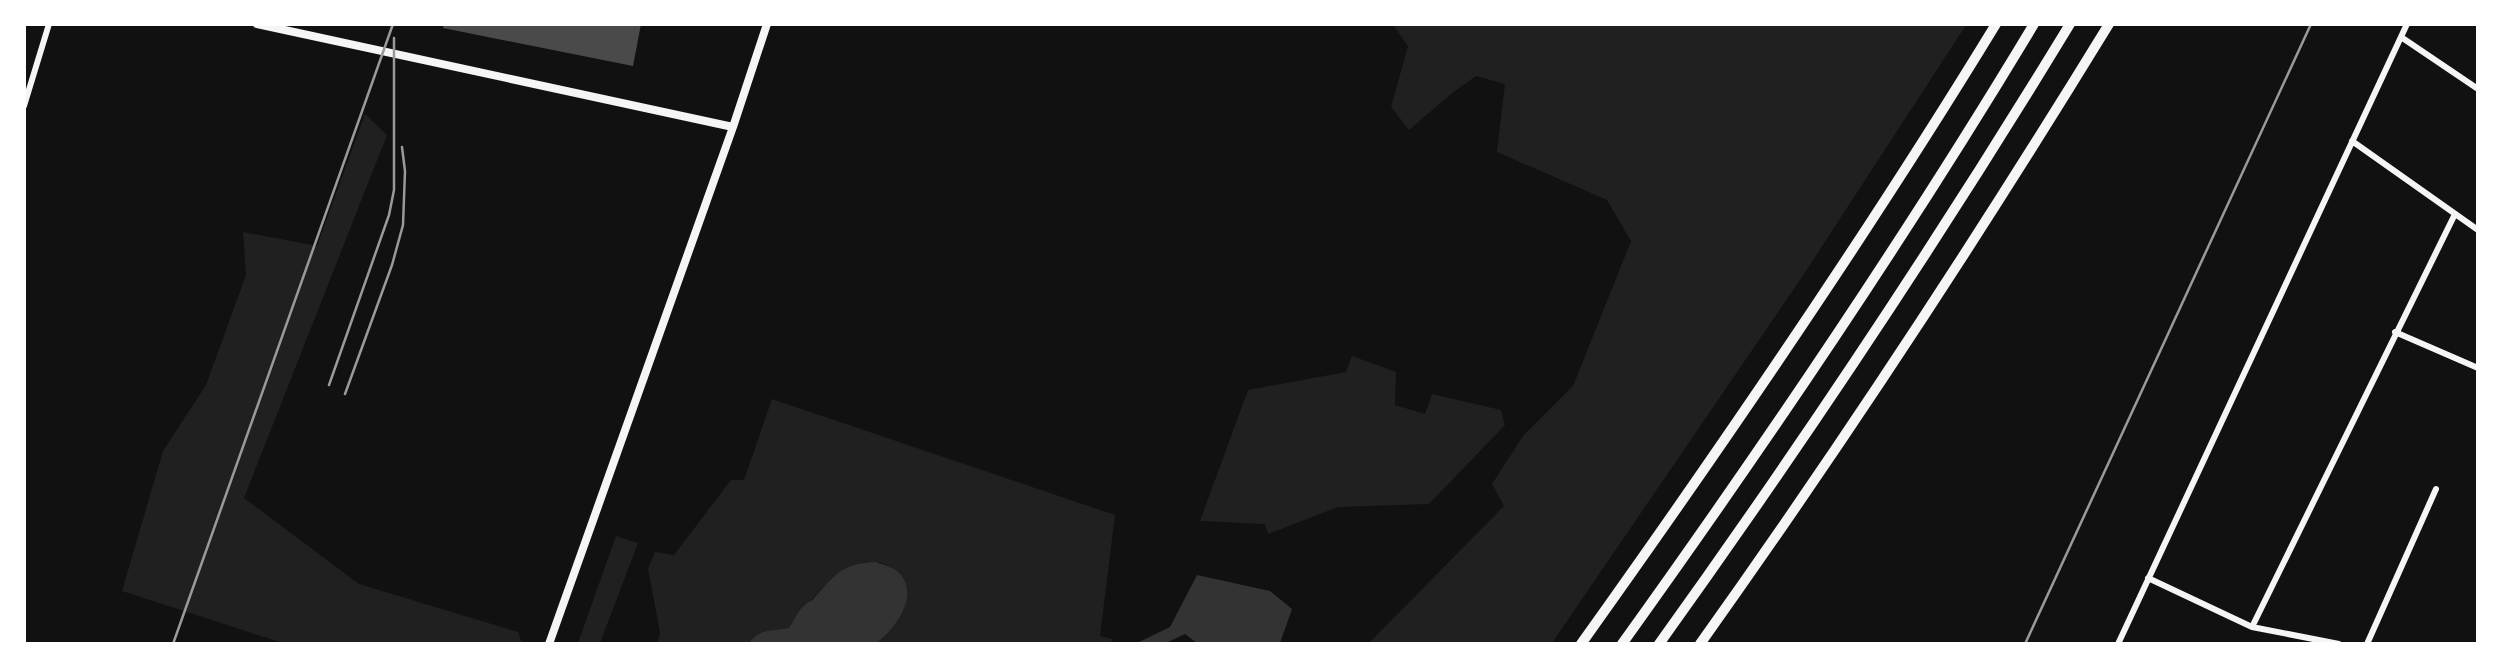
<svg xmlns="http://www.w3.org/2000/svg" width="2502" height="668" font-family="Cabin,sans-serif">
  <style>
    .green { fill: #202020 }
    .water { fill: #333 }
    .building { fill: #4a4a4a }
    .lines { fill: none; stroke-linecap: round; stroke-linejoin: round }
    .minor { stroke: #f5f5f5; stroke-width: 6 }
    .tertiary { stroke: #f5f5f5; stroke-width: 8 }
    .motorway { stroke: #f5f5f5; stroke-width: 10 }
    .rail { stroke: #9a9a9a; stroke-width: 2.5 }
  </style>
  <rect width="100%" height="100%" fill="#111"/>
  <!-- green -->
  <path class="green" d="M 1393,25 L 1966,25 L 1804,274 L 1552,643 L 1369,643 L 1504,506 L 1492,484 L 1523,436 L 1573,386 L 1631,241 L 1607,200 L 1497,152 L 1505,84 L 1476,76 L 1452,93 L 1409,130 L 1391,107 L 1408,46 Z
    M 365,114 L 387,135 L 244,498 L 359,584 L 518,632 L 522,643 L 283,643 L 122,591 L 163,451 L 206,385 L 246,275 L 243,232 L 317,246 Z
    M 1352,356 L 1396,372 L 1395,405 L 1425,414 L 1432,394 L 1501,410 L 1505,425 L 1429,504 L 1338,507 L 1268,534 L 1265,524 L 1200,521 L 1248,390 L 1346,372 Z
    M 772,399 L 1115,515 L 1100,636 L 1112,639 L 1111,643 L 877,643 C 895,630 904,612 907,590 C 902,583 897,572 891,568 C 858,543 804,604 789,628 C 773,631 760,628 749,643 L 657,643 L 660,633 L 648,568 L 655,552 L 674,555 L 731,480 L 744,480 Z
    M 616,536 L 638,543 L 600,643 L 578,643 Z"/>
  <!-- water -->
  <path class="water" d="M 876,562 C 884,565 896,568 901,575 C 919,597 894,630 877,643 L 749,643 C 760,628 773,631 789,628 C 794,620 798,611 805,605 C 811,599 809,604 814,598 C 835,575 842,563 876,562 Z
    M 1197,575 L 1270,591 L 1292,609 L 1280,643 L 1197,643 L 1185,634 L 1166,643 L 1137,643 L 1170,627 Z"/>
  <!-- building -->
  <path class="building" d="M 444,24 L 641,24 L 633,66 L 443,28 Z"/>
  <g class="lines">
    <!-- minor -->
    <path class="minor" d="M 2401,37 L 2478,89
      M 24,106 L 49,24
      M 2352,141 L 2478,230
      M 2395,332 L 2478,368
      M 2148,578 L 2252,627 L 2339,644
      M 2252,627 L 2455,214
      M 2118,644 L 2407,24
      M 2367,644 L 2436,489"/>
    <!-- tertiary -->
    <path class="tertiary" d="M 257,24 L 733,127
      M 549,644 L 733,127 L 767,24"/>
    <!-- motorway -->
    <path class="motorway" d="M 1581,644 C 1726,441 1866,237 1996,24
      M 1622,644 C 1767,442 1906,237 2034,24
      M 1659,644 C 1804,442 1941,236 2070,24
      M 1700,644 C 1844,442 1979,236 2109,24"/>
    <!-- rail -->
    <path class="rail" d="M 329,385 L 389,215 L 394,190 L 394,38
      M 345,394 L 392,265 L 403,225 L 405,171 L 402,147
      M 173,644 L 393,24
      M 2025,644 L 2311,24"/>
  </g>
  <!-- border -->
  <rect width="2502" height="668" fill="none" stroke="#ffffff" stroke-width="52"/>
</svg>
